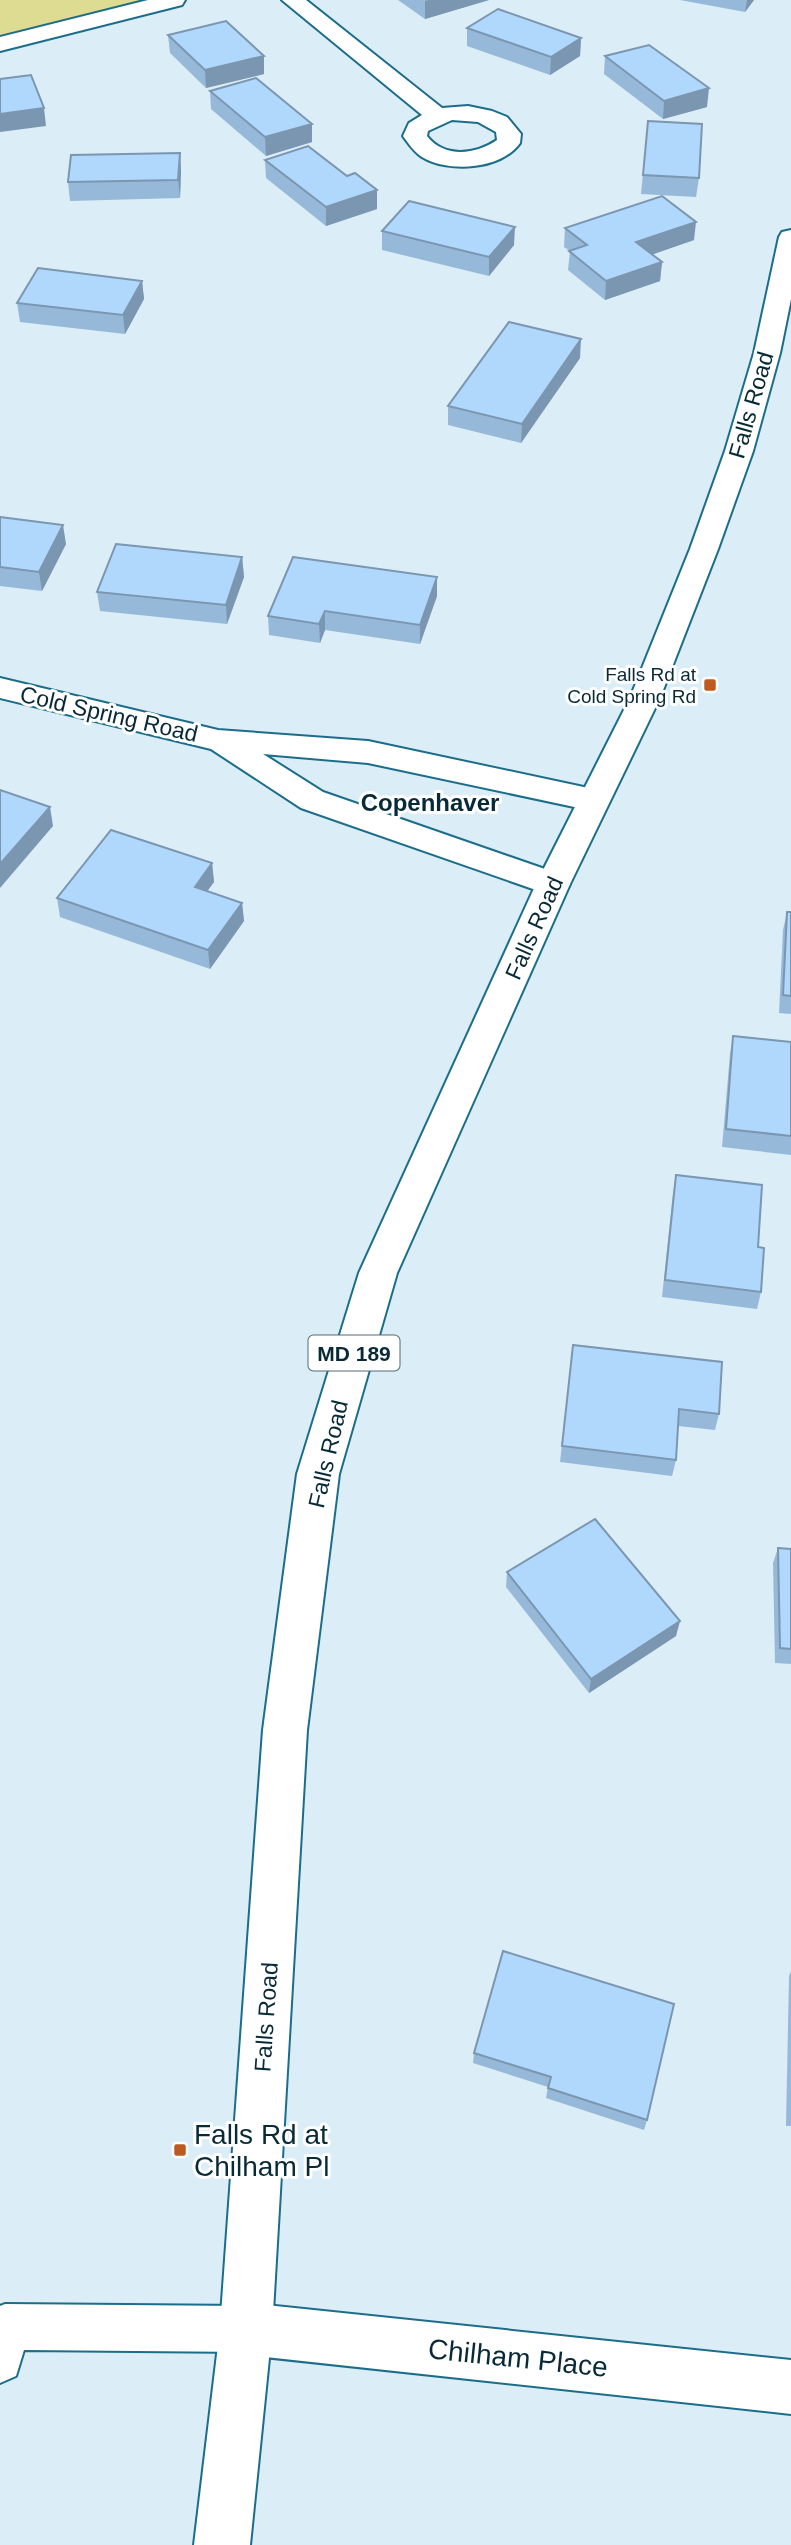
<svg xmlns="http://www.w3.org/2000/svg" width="791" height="2545" font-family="Helvetica,sans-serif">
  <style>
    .green { fill: #dedc92 }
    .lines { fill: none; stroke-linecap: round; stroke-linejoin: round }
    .lane-casing { stroke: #1b6d8a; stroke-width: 4 }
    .street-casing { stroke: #1b6d8a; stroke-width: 4 }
    .secondary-casing { stroke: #1b6d8a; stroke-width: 4 }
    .primary-casing { stroke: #1b6d8a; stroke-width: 4 }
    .lane { fill: #fff; fill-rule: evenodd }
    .street { fill: #fff; fill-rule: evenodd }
    .secondary { fill: #fff; fill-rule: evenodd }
    .primary { fill: #fff; fill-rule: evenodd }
    .wall { fill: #97b9d9 }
    .shaded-wall { fill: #7b96b0 }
    .building { fill: #b0d7fc; stroke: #7b96b0; stroke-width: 2 }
    .poi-dot { fill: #bd5a20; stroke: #fff; stroke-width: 2.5 }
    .labels { text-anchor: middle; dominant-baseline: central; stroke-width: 6; stroke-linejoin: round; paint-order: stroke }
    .far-poi-label { font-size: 19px; fill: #082a36; stroke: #fff; text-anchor: end }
    .shield { fill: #fff; stroke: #526a72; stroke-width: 2 }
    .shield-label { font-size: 21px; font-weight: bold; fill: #082a36 }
    .street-label { font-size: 23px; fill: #082a36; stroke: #fff }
    .neighbourhood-label { font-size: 24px; font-weight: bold; fill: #082a36; stroke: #fff }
    .near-poi-label { font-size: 28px; fill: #082a36; stroke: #fff; text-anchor: start }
    .near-street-label { font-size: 28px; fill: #082a36; stroke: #fff }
  </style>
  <rect width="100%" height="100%" fill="#dbedf6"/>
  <!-- green -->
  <path class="green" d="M 0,0 L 174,0 L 0,44 Z"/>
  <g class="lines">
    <!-- lane casing -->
    <g class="lane-casing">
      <path id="lane" d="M 5,2304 L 246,2306 L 262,2313 L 269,2329 L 262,2345 L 246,2352 L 24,2350 L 16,2376 L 0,2383 L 0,2306 Z"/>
    </g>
    <!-- street casing -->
    <g class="street-casing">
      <path id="street" d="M 282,0 L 306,0 L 442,108 L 468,106 L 492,111 L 507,117 L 521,134 L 520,143 C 501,170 448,173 422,157 C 413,151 409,144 403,136 L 409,123 L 422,115 ZM 452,120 L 478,122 L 496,132 L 497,140 C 475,155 444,158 427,136 L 428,131 Z
        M 0,678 L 218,730 L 368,741 L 593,789 L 604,792 L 609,800 L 604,808 L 593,811 L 368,763 L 263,754 L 323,792 L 565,876 L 570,884 L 565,892 L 553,896 L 301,808 L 211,749 L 0,698 Z
        M 246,2303 L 791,2360 L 791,2414 L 246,2355 L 227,2348 L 220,2329 L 227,2310 Z"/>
    </g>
    <!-- secondary casing -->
    <g class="secondary-casing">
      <path id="secondary" d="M 148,0 L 185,0 L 182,5 L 0,51 L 0,37 Z"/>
    </g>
    <!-- primary casing -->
    <g class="primary-casing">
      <path id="primary" d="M 791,230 L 791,299 L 780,353 L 753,451 L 718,549 L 660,698 L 570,884 L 397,1273 L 339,1474 L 307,1730 L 272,2329 L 250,2545 L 194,2545 L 220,2329 L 263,1730 L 297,1474 L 359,1273 L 536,884 L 630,698 L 690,549 L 725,451 L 754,353 L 779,237 L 782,232 Z"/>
    </g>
    <!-- lane -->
    <use href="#lane" class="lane"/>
    <!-- street -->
    <use href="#street" class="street"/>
    <!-- secondary -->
    <use href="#secondary" class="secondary"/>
    <!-- primary -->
    <use href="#primary" class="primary"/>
  </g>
  <!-- wall -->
  <path class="wall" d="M 398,0 L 489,0 L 425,19 Z
    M 680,0 L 754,0 L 745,12 Z
    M 467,28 L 581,38 L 580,56 L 550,75 L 467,46 Z
    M 168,35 L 264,56 L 264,74 L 206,88 L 170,53 Z
    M 605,56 L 707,107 L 663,119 L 604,74 Z
    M 210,91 L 312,142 L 266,156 L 211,109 Z
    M 648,121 L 699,178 L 696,197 L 641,194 Z
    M 180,153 L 181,171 L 180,198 L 70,201 L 68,182 Z
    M 265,160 L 347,176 L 377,190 L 377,209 L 326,226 L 266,178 Z
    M 565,228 L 694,240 L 652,254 L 662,262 L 660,281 L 605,300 L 568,270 L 570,251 L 564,247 Z
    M 382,231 L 514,245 L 489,276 L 382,250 Z
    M 142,281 L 144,299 L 125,334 L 20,322 L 17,303 Z
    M 580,358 L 521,443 L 448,425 L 448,406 Z
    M 0,517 L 66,544 L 42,591 L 0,586 Z
    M 242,557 L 244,577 L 227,624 L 100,611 L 97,592 Z
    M 437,596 L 420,644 L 325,630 L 320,643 L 269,635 L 268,616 Z
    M 212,863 L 214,882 L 207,891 L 242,903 L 244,921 L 210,969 L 60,917 L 57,898 Z
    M 787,912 L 791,912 L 791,1014 L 779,1013 L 783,930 Z
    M 733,1036 L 791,1042 L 791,1155 L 722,1147 L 730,1054 Z
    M 676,1175 L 758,1247 L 761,1292 L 757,1309 L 662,1297 L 673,1193 Z
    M 573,1345 L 719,1414 L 715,1430 L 678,1426 L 676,1460 L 672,1476 L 560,1462 Z
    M 778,1548 L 791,1549 L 791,1664 L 775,1663 L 773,1563 Z
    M 507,1572 L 676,1636 L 589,1693 L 506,1587 Z
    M 503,1951 L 647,2120 L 644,2130 L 546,2098 L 548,2087 L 473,2063 L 474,2053 Z
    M 791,1971 L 791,2126 L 786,2126 L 789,1976 Z"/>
  <!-- shaded-wall -->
  <path class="shaded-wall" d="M 429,0 L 489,0 L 425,19 L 425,1 Z
    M 747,0 L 754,0 L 745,12 Z
    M 581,38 L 580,56 L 550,75 L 551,57 Z
    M 264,56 L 264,74 L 206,88 L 205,70 Z
    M 709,88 L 707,107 L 663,119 L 664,101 Z
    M 44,108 L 46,126 L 0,132 L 0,114 Z
    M 312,124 L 312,142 L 266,156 L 265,137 Z
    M 180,153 L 181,171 L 180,198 L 178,180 Z
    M 377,190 L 377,209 L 326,226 L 326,207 Z
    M 696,222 L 694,240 L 634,261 L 636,242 Z
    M 515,227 L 514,245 L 489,276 L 489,257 Z
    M 662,262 L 660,281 L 605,300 L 606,281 Z
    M 142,281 L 144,299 L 125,334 L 123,315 Z
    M 581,339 L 580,358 L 521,443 L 522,424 Z
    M 63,525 L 66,544 L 42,591 L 39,572 Z
    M 242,557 L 244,577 L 227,624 L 226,605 Z
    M 437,577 L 437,596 L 420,644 L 420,625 Z
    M 325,611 L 325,630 L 320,643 L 319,624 Z
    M 50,807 L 53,826 L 0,888 L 0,864 Z
    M 212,863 L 214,882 L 197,905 L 195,887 Z
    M 242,903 L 244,921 L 210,969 L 208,950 Z
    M 680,1621 L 676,1636 L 589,1693 L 591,1679 Z"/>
  <!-- building -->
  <path class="building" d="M 498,9 L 581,38 L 551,57 L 467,28 Z
    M 226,21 L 264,56 L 205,70 L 168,35 Z
    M 649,45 L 709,88 L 664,101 L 605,56 Z
    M 31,75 L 44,108 L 0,114 L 0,79 Z
    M 256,78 L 312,124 L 265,137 L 210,91 Z
    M 648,121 L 702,124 L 699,178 L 643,175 Z
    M 308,146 L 347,176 L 355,173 L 377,190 L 326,207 L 265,160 Z
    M 180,153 L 178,180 L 68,182 L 71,155 Z
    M 662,196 L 696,222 L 636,242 L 662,262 L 606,281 L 569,251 L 587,245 L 565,228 Z
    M 409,201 L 515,227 L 489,257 L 382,231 Z
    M 38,268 L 142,281 L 123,315 L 17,303 Z
    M 509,322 L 581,339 L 522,424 L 448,406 Z
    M 0,517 L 63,525 L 39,572 L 0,567 Z
    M 116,544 L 242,557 L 226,605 L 97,592 Z
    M 293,557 L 437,577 L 420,625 L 325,611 L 319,624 L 268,616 Z
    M 0,790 L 50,807 L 0,864 Z
    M 111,830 L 212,863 L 195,887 L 242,903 L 208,950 L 57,898 Z
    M 787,912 L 791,912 L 791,996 L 783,995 Z
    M 733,1036 L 791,1042 L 791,1136 L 726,1129 Z
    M 676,1175 L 762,1185 L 758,1247 L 764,1248 L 761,1292 L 665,1280 Z
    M 573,1345 L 722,1362 L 719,1414 L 679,1409 L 676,1460 L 562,1446 Z
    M 595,1519 L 680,1621 L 591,1679 L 507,1572 Z
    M 778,1548 L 791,1549 L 791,1649 L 780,1648 Z
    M 503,1951 L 674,2004 L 647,2120 L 548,2088 L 551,2077 L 474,2053 Z"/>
  <!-- markers -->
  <g class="poi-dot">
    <rect x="703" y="678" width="14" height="14" rx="3.5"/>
    <rect x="173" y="2143" width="14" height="14" rx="3.5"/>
  </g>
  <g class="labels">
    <!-- far-poi labels -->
    <g class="far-poi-label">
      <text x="696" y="674">Falls Rd at<tspan x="696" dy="22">Cold Spring Rd</tspan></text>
    </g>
    <!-- shield labels -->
    <rect class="shield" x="308.5" y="1335.5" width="91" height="35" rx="5"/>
    <g class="shield-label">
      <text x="354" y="1353">MD 189</text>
    </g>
    <!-- street labels -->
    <g class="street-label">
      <text transform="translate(751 405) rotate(-74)">Falls Road</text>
      <text transform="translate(109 714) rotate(13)">Cold Spring Road</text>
      <text transform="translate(534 928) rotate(-66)">Falls Road</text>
      <text transform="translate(328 1454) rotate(-77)">Falls Road</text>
      <text transform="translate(266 2017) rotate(-86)">Falls Road</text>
    </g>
    <!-- neighbourhood labels -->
    <g class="neighbourhood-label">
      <text x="430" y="802">Copenhaver</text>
    </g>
    <!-- near-poi labels -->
    <g class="near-poi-label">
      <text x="194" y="2134">Falls Rd at<tspan x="194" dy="32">Chilham Pl</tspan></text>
    </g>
    <!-- near-street labels -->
    <g class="near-street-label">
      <text transform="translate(518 2358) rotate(6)">Chilham Place</text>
    </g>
  </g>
</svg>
